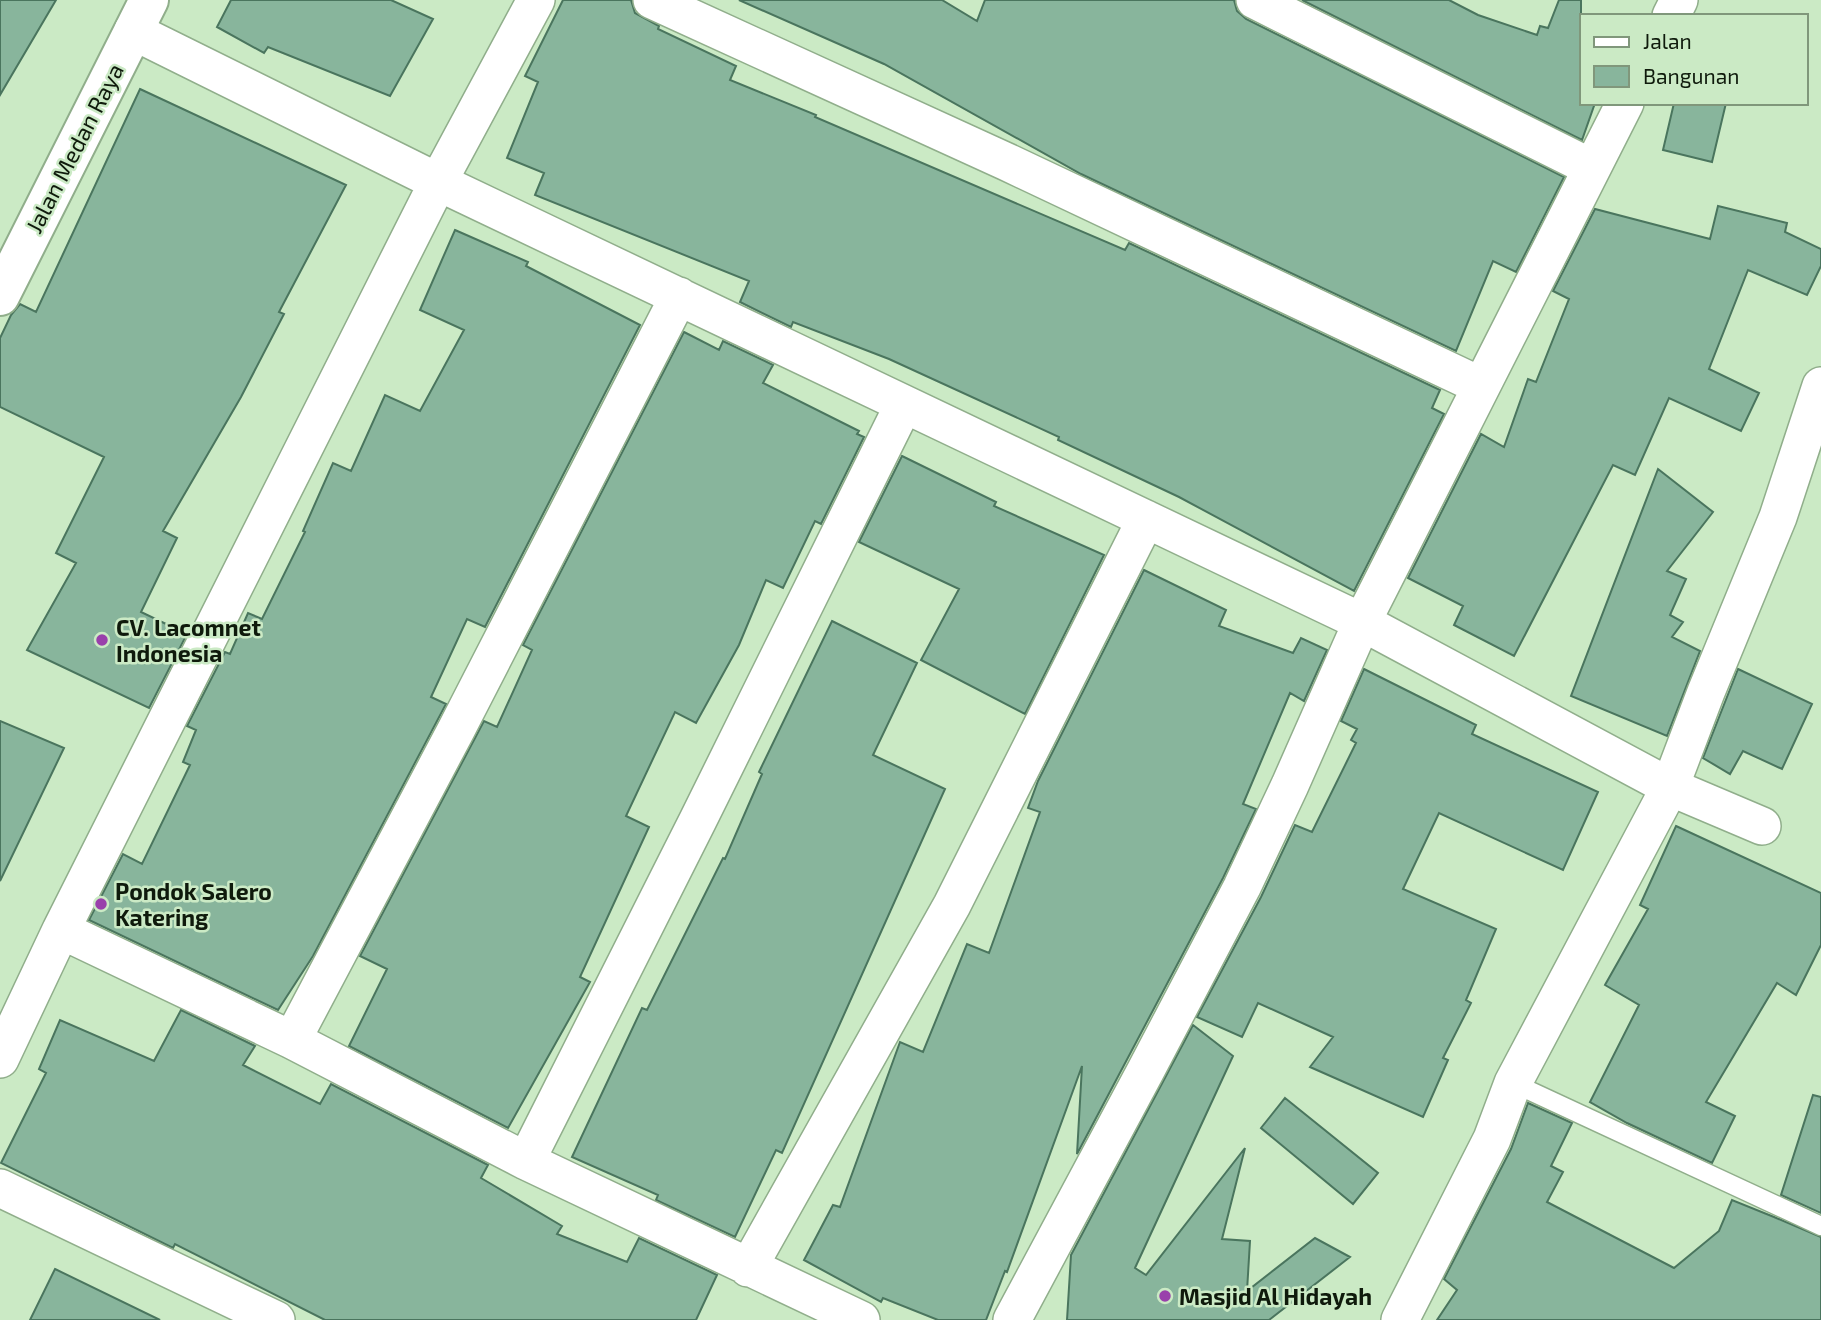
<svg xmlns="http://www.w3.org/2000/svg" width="1821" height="1320" font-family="'Exo 2',sans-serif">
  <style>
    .building { fill: #88b59c; stroke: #4a755e; stroke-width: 2 }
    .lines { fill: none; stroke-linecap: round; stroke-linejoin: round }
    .service-casing { stroke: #90ae8b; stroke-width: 21 }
    .minor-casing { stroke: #90ae8b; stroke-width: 40 }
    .tertiary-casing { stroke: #90ae8b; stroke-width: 42 }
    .service { stroke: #fff; stroke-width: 18 }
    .minor { stroke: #fff; stroke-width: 37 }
    .tertiary { stroke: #fff; stroke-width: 38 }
    .poi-dot { fill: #9940ab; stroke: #cbeac5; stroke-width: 2.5 }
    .labels { text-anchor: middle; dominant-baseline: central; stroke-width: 5; stroke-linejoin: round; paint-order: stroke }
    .street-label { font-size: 23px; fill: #0f1a0c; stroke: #cbeac5 }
    .poi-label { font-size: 23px; font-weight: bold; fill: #0f1a0c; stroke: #cbeac5; text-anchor: start }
  </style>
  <rect width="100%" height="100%" fill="#cbeac5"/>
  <!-- building -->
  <path class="building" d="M 0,0 L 56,0 L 0,95 Z
    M 231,0 L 391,0 L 433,19 L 390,96 L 268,47 L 264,53 L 217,27 Z
    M 563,0 L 631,0 L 635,13 L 659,26 L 658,29 L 736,66 L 730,80 L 816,115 L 815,117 L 1125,250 L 1129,243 L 1440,390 L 1432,408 L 1444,414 L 1354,591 L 1179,497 L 1058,440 L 1059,437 L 889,359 L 793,322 L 791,327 L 740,302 L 749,281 L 535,195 L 544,173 L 507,158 L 538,82 L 525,76 Z
    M 739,0 L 942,0 L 977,21 L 985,0 L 1234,0 L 1237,11 L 1246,19 L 1564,177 L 1516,272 L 1493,261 L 1456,351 L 1081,174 L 884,64 Z
    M 1302,0 L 1449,0 L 1478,15 L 1537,35 L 1540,26 L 1548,28 L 1559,0 L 1581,0 L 1581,103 L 1595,103 L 1582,140 Z
    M 140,89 L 346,185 L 279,312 L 284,314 L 241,397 L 163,531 L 177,538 L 141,612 L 187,634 L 149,708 L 27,650 L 76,563 L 56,553 L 104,457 L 0,407 L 0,338 L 11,315 L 20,304 L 36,312 Z
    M 1674,103 L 1726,103 L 1712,162 L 1663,150 Z
    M 1718,206 L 1787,223 L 1785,232 L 1821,249 L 1821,266 L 1807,295 L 1748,270 L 1709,369 L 1759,393 L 1741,431 L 1669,398 L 1635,475 L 1613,465 L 1514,656 L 1454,625 L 1463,606 L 1408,578 L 1481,434 L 1504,447 L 1528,379 L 1536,382 L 1569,299 L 1553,291 L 1595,209 L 1710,239 Z
    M 455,230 L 528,262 L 526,266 L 640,325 L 485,627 L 467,619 L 431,697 L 446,704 L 313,956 L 278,1010 L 89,920 L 123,854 L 142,864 L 190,765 L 183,762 L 196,730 L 187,726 L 225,652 L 230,654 L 248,613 L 262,619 L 305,532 L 303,531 L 333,463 L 351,471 L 385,395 L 420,411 L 464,330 L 420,310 Z
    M 684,332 L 719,350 L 723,341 L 773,365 L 763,383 L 859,431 L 857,434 L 864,437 L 821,524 L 815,521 L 783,588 L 766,580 L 739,645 L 696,723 L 675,712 L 626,816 L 649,827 L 580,977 L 590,982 L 508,1128 L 349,1046 L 387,969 L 360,956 L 484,721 L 497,727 L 532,650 L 523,645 Z
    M 902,456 L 996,502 L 994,506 L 1104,555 L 1025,714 L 921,660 L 959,589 L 859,542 Z
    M 1658,469 L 1713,512 L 1667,571 L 1686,579 L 1670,615 L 1683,622 L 1672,637 L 1700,651 L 1667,736 L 1571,696 Z
    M 1144,570 L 1226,610 L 1219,626 L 1293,653 L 1301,638 L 1327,650 L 1304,701 L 1290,693 L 1243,804 L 1256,809 L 1223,878 L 1077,1154 L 1082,1066 L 1007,1272 L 1005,1271 L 986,1320 L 938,1320 L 883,1298 L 881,1302 L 804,1260 L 833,1205 L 840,1207 L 900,1042 L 923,1052 L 967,944 L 989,953 L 1040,812 L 1028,808 L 1038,781 Z
    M 832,621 L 917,663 L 873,755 L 945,789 L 782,1153 L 776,1150 L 735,1237 L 656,1200 L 658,1195 L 572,1157 L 642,1008 L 647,1010 L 723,858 L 725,859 L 762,774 L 759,772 Z
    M 1364,669 L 1476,725 L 1472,734 L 1598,792 L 1563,870 L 1439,813 L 1403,889 L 1496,929 L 1466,1000 L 1471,1003 L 1443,1058 L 1448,1060 L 1423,1117 L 1310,1067 L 1333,1037 L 1258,1003 L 1242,1037 L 1197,1017 L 1261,897 L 1295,825 L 1312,832 L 1356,743 L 1351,740 L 1357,729 L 1341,721 Z
    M 1738,669 L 1812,704 L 1782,769 L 1743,751 L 1730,774 L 1703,758 Z
    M 0,721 L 64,748 L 0,881 Z
    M 1676,826 L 1821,893 L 1821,945 L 1796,995 L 1777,983 L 1706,1102 L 1735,1116 L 1712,1163 L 1627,1123 L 1590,1102 L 1639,1005 L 1605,985 L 1648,909 L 1640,905 Z
    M 181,1010 L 255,1046 L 243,1065 L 320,1104 L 331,1084 L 488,1165 L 481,1178 L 562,1226 L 557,1234 L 627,1262 L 639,1238 L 717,1275 L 696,1320 L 325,1320 L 175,1244 L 173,1248 L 1,1163 L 46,1073 L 39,1069 L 60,1020 L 154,1061 Z
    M 1193,1025 L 1233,1056 L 1135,1268 L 1146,1275 L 1245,1148 L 1222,1239 L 1250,1241 L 1247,1291 L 1315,1238 L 1350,1257 L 1269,1320 L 1067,1320 L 1071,1255 Z
    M 1813,1095 L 1821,1097 L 1821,1213 L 1781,1195 Z
    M 1285,1098 L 1378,1173 L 1353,1204 L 1261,1128 Z
    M 1528,1103 L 1572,1123 L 1551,1166 L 1563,1172 L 1547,1202 L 1674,1268 L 1719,1231 L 1732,1200 L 1774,1217 L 1821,1237 L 1821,1320 L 1437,1320 L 1457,1290 L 1444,1279 L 1511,1149 Z
    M 55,1269 L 160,1320 L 30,1320 Z"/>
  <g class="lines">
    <!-- service casing -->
    <g class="service-casing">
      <path id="service" d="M 1513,1083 L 1821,1226"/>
    </g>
    <!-- minor casing -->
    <g class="minor-casing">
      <path id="minor" d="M 652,0 L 1007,162 L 1481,386
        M 1255,0 L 1592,168
        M 1671,16 L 1679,0
        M 133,31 L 438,182 L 1362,622 L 1670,787 L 1762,826
        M 61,930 L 292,1040 L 526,1161 L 861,1320
        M 292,1040 L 456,730 L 679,296
        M 0,1059 L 61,930 L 438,182 L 536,0
        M 526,1161 L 698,820 L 904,404
        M 0,1188 L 276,1320
        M 748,1268 L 952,905 L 1146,519
        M 1012,1320 L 1146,1070 L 1242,887 L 1290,785 L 1362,622 L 1625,103
        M 1400,1320 L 1492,1139 L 1513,1083 L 1670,787 L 1706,692 L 1778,517 L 1821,386"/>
    </g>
    <!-- tertiary casing -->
    <g class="tertiary-casing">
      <path id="tertiary" d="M 0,296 L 149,0"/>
    </g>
    <!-- service -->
    <use href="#service" class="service"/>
    <!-- minor -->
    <use href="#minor" class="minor"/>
    <!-- tertiary -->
    <use href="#tertiary" class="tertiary"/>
  </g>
  <!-- markers -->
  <g class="poi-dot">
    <circle cx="102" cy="640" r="7"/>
    <circle cx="101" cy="904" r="7"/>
    <circle cx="1165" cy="1296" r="7"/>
  </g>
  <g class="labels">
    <!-- street labels -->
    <g class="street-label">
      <text transform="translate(74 148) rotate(-63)">Jalan Medan Raya</text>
    </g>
    <!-- poi labels -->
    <g class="poi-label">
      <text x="116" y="627">CV. Lacomnet<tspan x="116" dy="26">Indonesia</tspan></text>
      <text x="115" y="891">Pondok Salero<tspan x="115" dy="26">Katering</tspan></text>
      <text x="1179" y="1296">Masjid Al Hidayah</text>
    </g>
  </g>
  <!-- legend -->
  <rect x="1580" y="14" width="228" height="91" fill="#cbeac5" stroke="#80977b" stroke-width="2"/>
  <rect x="1594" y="37" width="35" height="10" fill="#ffffff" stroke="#80977b" stroke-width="2"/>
  <text x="1643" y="49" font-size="21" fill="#0f1a0c">Jalan</text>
  <rect x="1594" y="66" width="35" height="21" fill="#88b59c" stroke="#80977b" stroke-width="2"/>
  <text x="1643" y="84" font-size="21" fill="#0f1a0c">Bangunan</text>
</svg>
